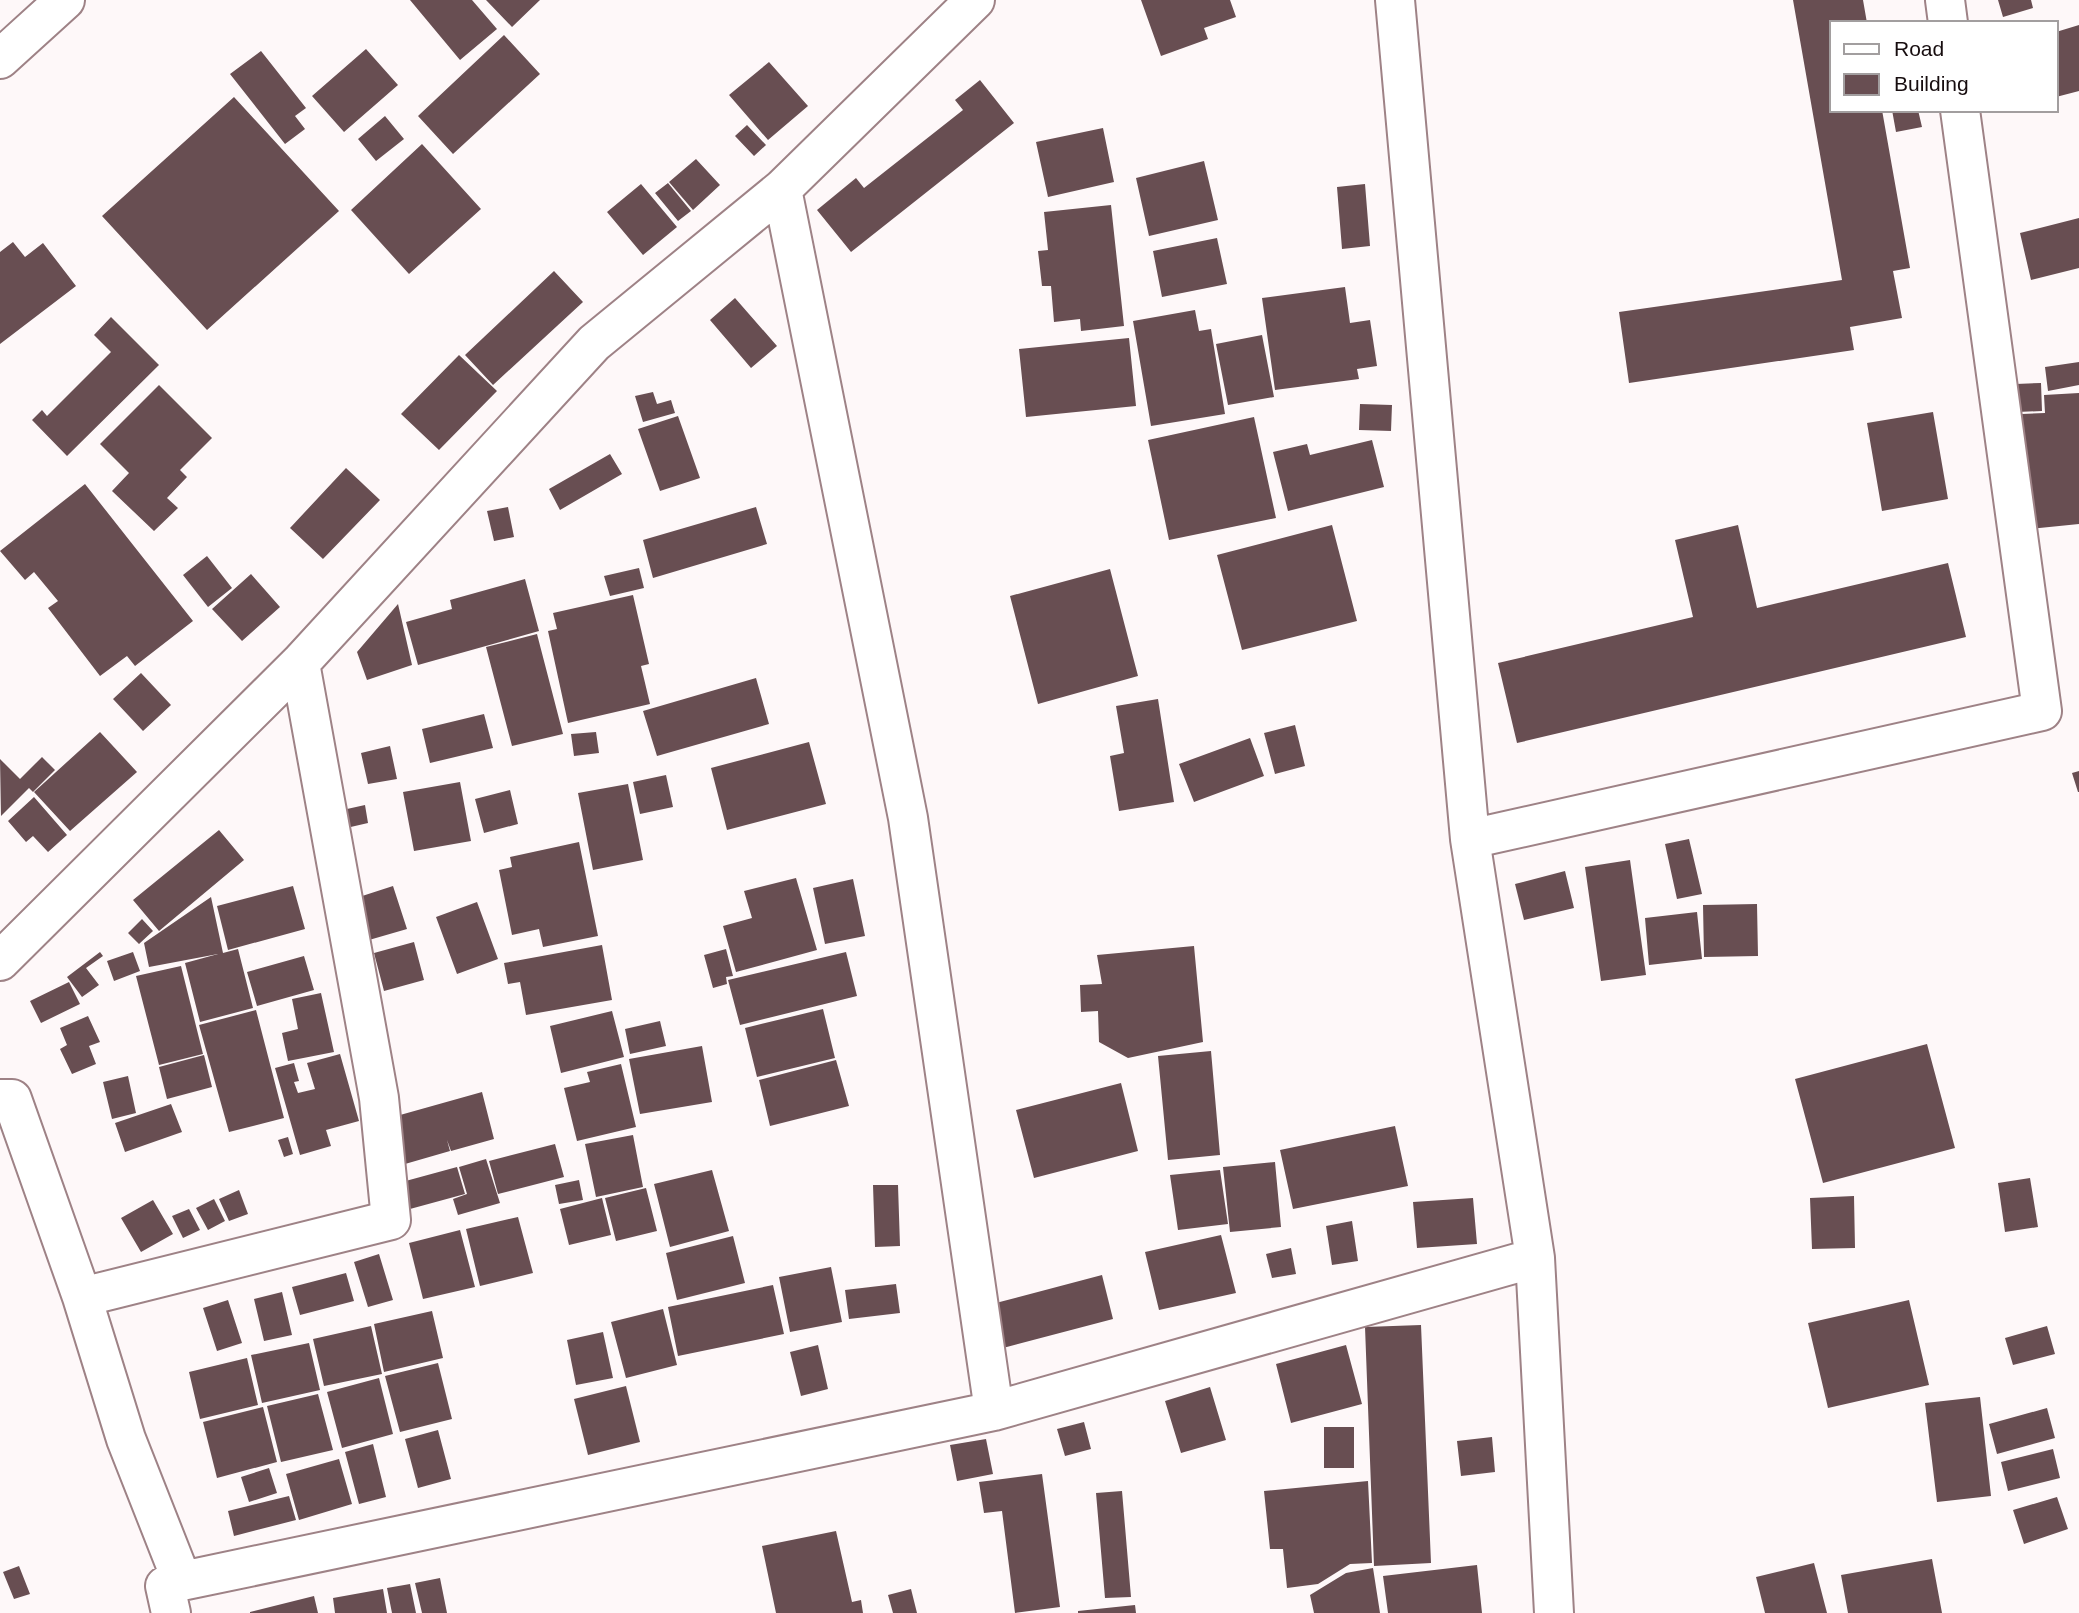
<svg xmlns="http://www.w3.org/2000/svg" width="2079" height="1613" font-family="Helvetica,sans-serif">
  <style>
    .building { fill: #684e52 }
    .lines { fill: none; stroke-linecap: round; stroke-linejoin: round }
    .street-casing { stroke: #9e8286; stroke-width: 42 }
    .street { stroke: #fff; stroke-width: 38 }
  </style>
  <rect width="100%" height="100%" fill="#fef8f9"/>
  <!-- building -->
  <path class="building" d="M 410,0 L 472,0 L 497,29 L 460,60 Z
    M 486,0 L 540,0 L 512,27 Z
    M 1141,0 L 1230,0 L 1236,17 L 1204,28 L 1208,39 L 1161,56 Z
    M 1793,0 L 1863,0 L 1867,23 L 1832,23 L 1832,110 L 1882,110 L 1910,268 L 1893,271 L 1902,318 L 1850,327 L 1854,350 L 1629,383 L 1619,312 L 1842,280 Z
    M 1998,0 L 2031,0 L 2033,8 L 2003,17 Z
    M 2079,25 L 2079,91 L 2056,97 L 2056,32 Z
    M 504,35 L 540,74 L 453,154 L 418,116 Z
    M 366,49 L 398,85 L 344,132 L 312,96 Z
    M 261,51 L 306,108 L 295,116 L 305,129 L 285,144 L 230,74 Z
    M 769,62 L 808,106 L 768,140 L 729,95 Z
    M 980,80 L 1014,123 L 851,252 L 817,210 L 856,178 L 864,188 L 963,110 L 955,100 Z
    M 234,97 L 339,211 L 207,330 L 102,216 Z
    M 1892,110 L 1918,110 L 1922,127 L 1896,132 Z
    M 385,116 L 404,139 L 376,161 L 358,139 Z
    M 747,125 L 766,145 L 754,156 L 735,136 Z
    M 1103,128 L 1114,182 L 1048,197 L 1036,142 Z
    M 422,144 L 481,209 L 409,274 L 351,210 Z
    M 696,159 L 720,185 L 693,210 L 669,182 Z
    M 1204,161 L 1218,220 L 1149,236 L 1136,178 Z
    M 668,183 L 691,211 L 678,221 L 655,193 Z
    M 641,184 L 677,227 L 643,255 L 607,212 Z
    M 1365,184 L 1370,246 L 1342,249 L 1337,187 Z
    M 1111,205 L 1124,326 L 1081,331 L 1080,319 L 1054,322 L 1051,286 L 1042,286 L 1038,251 L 1048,250 L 1044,212 Z
    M 2079,218 L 2079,268 L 2031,280 L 2020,233 Z
    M 1217,238 L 1227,284 L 1162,297 L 1153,251 Z
    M 13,242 L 25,257 L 43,243 L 76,286 L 0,344 L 0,252 Z
    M 554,271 L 583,302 L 493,385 L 465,355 Z
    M 1345,287 L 1350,323 L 1370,320 L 1377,366 L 1357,369 L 1359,379 L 1275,390 L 1262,298 Z
    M 735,298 L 777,346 L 751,368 L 710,320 Z
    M 1195,310 L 1199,331 L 1211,329 L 1225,414 L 1151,426 L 1133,321 Z
    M 111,317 L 159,365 L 67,456 L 32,420 L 42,410 L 47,416 L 111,352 L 94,335 Z
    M 1262,335 L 1274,397 L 1228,405 L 1216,344 Z
    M 1129,338 L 1136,406 L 1026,417 L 1019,349 Z
    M 459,355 L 497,391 L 439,450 L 401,414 Z
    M 2079,362 L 2079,385 L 2048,391 L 2045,367 Z
    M 2041,383 L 2042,411 L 2017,412 L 2016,384 Z
    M 159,385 L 212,438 L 180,470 L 187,477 L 167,498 L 178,508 L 154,531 L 112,491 L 129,473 L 100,444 Z
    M 653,392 L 657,404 L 671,400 L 675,413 L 643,422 L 635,396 Z
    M 2079,393 L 2079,524 L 2030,529 L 2022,414 L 2045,413 L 2044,395 Z
    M 1360,404 L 1392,405 L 1391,431 L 1359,430 Z
    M 1933,412 L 1948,499 L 1882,511 L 1867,423 Z
    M 678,416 L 700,478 L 660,491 L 638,429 Z
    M 1254,417 L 1276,518 L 1169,540 L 1148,440 Z
    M 1372,440 L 1384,487 L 1288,511 L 1273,452 L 1307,444 L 1310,455 Z
    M 610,454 L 622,474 L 560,510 L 549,489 Z
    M 346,468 L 380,500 L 323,559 L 290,528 Z
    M 85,484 L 193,621 L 135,666 L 127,656 L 100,676 L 48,608 L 58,601 L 34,572 L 25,580 L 0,551 Z
    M 508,507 L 514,537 L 494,541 L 487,511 Z
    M 756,507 L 767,544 L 653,578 L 643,540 Z
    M 1332,525 L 1357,621 L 1242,650 L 1217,555 Z
    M 1738,525 L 1757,608 L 1948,563 L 1966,637 L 1517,743 L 1498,663 L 1693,617 L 1675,540 Z
    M 207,556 L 232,588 L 208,607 L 183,575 Z
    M 639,568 L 644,588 L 610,596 L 604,576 Z
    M 1110,569 L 1138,676 L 1038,704 L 1010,596 Z
    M 251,574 L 280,607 L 242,641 L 212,609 Z
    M 525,579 L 539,631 L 418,665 L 406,622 L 452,609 L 450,600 Z
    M 633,595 L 649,664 L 641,666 L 650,704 L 568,723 L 548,631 L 557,629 L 553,613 Z
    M 398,604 L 412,665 L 367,680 L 357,652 Z
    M 537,634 L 563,734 L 512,746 L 486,647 Z
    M 141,673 L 171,705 L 143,731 L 113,699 Z
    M 756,678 L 769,724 L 657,756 L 643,711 Z
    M 1158,699 L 1174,802 L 1119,811 L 1110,756 L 1124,753 L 1116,706 Z
    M 484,714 L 493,748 L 430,763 L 422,729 Z
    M 1295,725 L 1305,766 L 1275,774 L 1264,733 Z
    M 100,732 L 137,772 L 70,831 L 34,792 Z
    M 596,732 L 599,753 L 574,756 L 571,734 Z
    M 1250,738 L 1264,776 L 1194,802 L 1179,764 Z
    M 809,742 L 826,804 L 727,830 L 711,768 Z
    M 390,746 L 397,779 L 368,784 L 361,753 Z
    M 42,757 L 55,770 L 33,792 L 29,788 L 1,816 L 0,759 L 20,779 Z
    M 2079,771 L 2079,792 L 2078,792 L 2072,773 Z
    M 666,775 L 673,807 L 640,814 L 633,782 Z
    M 460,782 L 471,841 L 414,851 L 403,792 Z
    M 628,784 L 643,860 L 593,870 L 578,793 Z
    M 510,790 L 518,824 L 484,833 L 475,799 Z
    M 34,797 L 67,835 L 48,852 L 33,836 L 26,842 L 8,821 Z
    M 365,805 L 368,823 L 342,829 L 338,811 Z
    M 219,830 L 244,860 L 159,931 L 133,900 Z
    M 1689,839 L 1702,894 L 1677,899 L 1665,844 Z
    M 579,842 L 598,936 L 543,947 L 539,929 L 512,935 L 499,870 L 512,867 L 510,857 Z
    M 1630,860 L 1646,975 L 1601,981 L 1585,867 Z
    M 1565,871 L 1574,908 L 1524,920 L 1515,884 Z
    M 796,878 L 817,950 L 736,972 L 723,926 L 752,918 L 744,891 Z
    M 853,879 L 865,936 L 825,944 L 813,888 Z
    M 293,886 L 305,929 L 228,950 L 217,906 Z
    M 393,886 L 407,929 L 369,940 L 356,898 Z
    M 211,897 L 223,953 L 238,949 L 253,1008 L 200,1022 L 185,963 L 218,954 L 149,967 L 144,943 Z
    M 477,902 L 498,959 L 457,974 L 436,917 Z
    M 1757,904 L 1758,956 L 1704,957 L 1703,905 Z
    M 1697,912 L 1702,959 L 1649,965 L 1645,918 Z
    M 142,919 L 153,931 L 139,944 L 128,933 Z
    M 414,942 L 424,980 L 384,991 L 374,953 Z
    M 602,945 L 612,1000 L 526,1015 L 520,982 L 508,984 L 504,963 Z
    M 1194,946 L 1203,1042 L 1128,1058 L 1099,1042 L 1098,1011 L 1081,1012 L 1080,985 L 1102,984 L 1097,955 Z
    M 726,949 L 733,976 L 726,977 L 727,984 L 713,988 L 704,955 Z
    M 100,952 L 103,956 L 86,968 L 99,985 L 82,997 L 67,977 Z
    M 133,952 L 140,971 L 114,981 L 107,961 Z
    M 846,952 L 857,996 L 740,1025 L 728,980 Z
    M 304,956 L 314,990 L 257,1006 L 247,972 Z
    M 181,966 L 203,1054 L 159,1065 L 136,976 Z
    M 69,982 L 80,1004 L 41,1023 L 30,1001 Z
    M 321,993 L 334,1052 L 288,1061 L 282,1033 L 298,1029 L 292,999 Z
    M 823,1009 L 835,1058 L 757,1077 L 745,1028 Z
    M 256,1010 L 284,1118 L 229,1132 L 199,1025 Z
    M 612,1011 L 624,1057 L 561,1073 L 550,1026 Z
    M 88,1016 L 100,1042 L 89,1046 L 96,1064 L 72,1074 L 60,1049 L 67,1045 L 60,1028 Z
    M 660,1021 L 666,1046 L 630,1054 L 625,1029 Z
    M 1927,1044 L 1955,1148 L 1823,1183 L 1795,1079 Z
    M 702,1046 L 712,1102 L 640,1114 L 629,1059 Z
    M 1211,1051 L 1220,1155 L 1168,1160 L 1158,1056 Z
    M 340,1054 L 359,1121 L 326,1130 L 331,1146 L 300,1155 L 275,1068 L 294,1063 L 299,1081 L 294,1082 L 298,1093 L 315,1089 L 307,1063 Z
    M 204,1055 L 212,1087 L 167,1099 L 159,1067 Z
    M 836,1060 L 849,1106 L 770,1126 L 759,1080 Z
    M 621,1064 L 636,1127 L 577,1141 L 564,1088 L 590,1082 L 587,1072 Z
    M 128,1076 L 136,1113 L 112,1119 L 103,1082 Z
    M 1121,1083 L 1138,1151 L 1034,1178 L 1016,1110 Z
    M 482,1092 L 494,1139 L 451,1151 L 447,1140 L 450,1151 L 405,1164 L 393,1117 Z
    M 171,1104 L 182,1132 L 125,1152 L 115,1123 Z
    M 1395,1126 L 1408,1186 L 1293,1209 L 1280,1150 Z
    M 633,1135 L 643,1187 L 596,1197 L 585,1144 Z
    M 288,1137 L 293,1154 L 284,1157 L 278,1140 Z
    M 555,1144 L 564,1177 L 498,1194 L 489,1161 Z
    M 486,1159 L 500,1203 L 458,1215 L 453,1199 L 467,1194 L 459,1167 Z
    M 1275,1162 L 1281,1227 L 1230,1232 L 1223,1167 Z
    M 457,1167 L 465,1194 L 410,1209 L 402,1182 Z
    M 712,1170 L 729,1231 L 670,1247 L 654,1184 Z
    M 1220,1170 L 1228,1224 L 1178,1230 L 1170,1175 Z
    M 2030,1178 L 2038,1227 L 2005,1232 L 1998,1183 Z
    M 579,1180 L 583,1200 L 559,1204 L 555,1185 Z
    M 873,1185 L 898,1185 L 900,1246 L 875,1247 Z
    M 646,1188 L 657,1231 L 616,1241 L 605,1198 Z
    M 239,1190 L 248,1214 L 229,1221 L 219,1199 Z
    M 1854,1196 L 1855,1248 L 1812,1249 L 1810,1198 Z
    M 602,1198 L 611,1235 L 569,1245 L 560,1209 Z
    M 1473,1198 L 1477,1244 L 1417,1248 L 1413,1202 Z
    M 214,1199 L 225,1221 L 208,1230 L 196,1208 Z
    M 153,1200 L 173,1234 L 141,1252 L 121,1218 Z
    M 189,1209 L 200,1230 L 183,1238 L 172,1216 Z
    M 518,1217 L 533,1273 L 480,1286 L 466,1229 Z
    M 1352,1221 L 1358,1261 L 1332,1265 L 1326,1226 Z
    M 460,1230 L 475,1287 L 423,1299 L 409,1243 Z
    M 1221,1235 L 1236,1293 L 1159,1310 L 1145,1252 Z
    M 733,1236 L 745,1283 L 677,1300 L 666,1253 Z
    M 1291,1248 L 1296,1274 L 1272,1278 L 1266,1254 Z
    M 379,1254 L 393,1300 L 368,1307 L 354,1262 Z
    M 831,1267 L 842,1322 L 790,1332 L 779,1277 Z
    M 346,1273 L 354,1301 L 300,1315 L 292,1287 Z
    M 1102,1275 L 1113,1319 L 1003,1348 L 992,1304 Z
    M 896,1284 L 900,1313 L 849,1319 L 845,1290 Z
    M 773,1285 L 784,1334 L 678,1356 L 668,1307 Z
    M 282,1292 L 292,1335 L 264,1341 L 254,1299 Z
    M 228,1300 L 242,1343 L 217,1351 L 203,1308 Z
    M 1909,1300 L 1929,1385 L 1828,1408 L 1808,1323 Z
    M 663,1309 L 677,1365 L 626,1378 L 611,1322 Z
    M 432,1311 L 443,1358 L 384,1372 L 374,1324 Z
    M 1421,1325 L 1431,1563 L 1374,1566 L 1365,1327 Z
    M 371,1326 L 382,1374 L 324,1386 L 313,1339 Z
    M 2047,1326 L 2055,1354 L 2013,1365 L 2005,1338 Z
    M 603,1332 L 613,1378 L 576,1385 L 567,1340 Z
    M 309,1343 L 320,1390 L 262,1403 L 251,1355 Z
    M 818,1345 L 828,1389 L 801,1396 L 790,1352 Z
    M 1346,1345 L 1362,1404 L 1291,1423 L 1276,1364 Z
    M 247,1358 L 258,1405 L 200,1419 L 189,1372 Z
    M 438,1363 L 452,1419 L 400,1432 L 385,1376 Z
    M 379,1378 L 393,1434 L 342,1448 L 327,1392 Z
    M 626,1386 L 640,1442 L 588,1455 L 574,1399 Z
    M 1210,1387 L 1226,1440 L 1181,1453 L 1165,1401 Z
    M 318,1394 L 333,1450 L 281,1462 L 267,1406 Z
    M 1980,1397 L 1991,1496 L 1937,1502 L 1925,1403 Z
    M 263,1407 L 277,1462 L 217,1478 L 203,1422 Z
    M 2047,1408 L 2055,1438 L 1997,1454 L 1989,1424 Z
    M 1084,1422 L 1091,1449 L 1065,1456 L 1057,1429 Z
    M 1324,1427 L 1354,1427 L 1354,1468 L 1324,1468 Z
    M 438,1430 L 451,1479 L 418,1488 L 405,1439 Z
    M 1492,1437 L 1495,1472 L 1461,1476 L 1457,1441 Z
    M 986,1439 L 993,1474 L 957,1481 L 950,1445 Z
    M 373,1444 L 386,1497 L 359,1504 L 345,1452 Z
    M 2053,1449 L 2060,1478 L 2008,1491 L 2001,1462 Z
    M 339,1459 L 352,1504 L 299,1520 L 286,1474 Z
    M 269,1468 L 277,1493 L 249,1502 L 241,1477 Z
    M 1042,1474 L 1060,1607 L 1015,1613 L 1002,1511 L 984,1513 L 979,1482 Z
    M 1368,1481 L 1372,1563 L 1350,1564 L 1318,1584 L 1287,1588 L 1283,1549 L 1270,1549 L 1264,1491 Z
    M 1122,1491 L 1131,1597 L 1105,1598 L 1096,1493 Z
    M 289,1496 L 296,1520 L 234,1536 L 228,1511 Z
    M 2057,1497 L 2068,1529 L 2024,1544 L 2013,1510 Z
    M 836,1531 L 852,1602 L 861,1600 L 863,1613 L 776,1613 L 762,1546 Z
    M 1932,1559 L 1942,1613 L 1848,1613 L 1841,1575 Z
    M 1814,1563 L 1827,1613 L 1765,1613 L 1756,1577 Z
    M 1477,1565 L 1482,1613 L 1388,1613 L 1383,1576 Z
    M 19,1566 L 30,1594 L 14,1599 L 3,1572 Z
    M 1373,1568 L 1380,1613 L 1314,1613 L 1310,1595 L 1346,1573 Z
    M 440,1578 L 447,1613 L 422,1613 L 415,1583 Z
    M 410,1584 L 416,1613 L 392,1613 L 387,1588 Z
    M 383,1589 L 387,1613 L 335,1613 L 333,1598 Z
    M 911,1589 L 917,1613 L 893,1613 L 888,1595 Z
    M 314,1596 L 318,1613 L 250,1613 L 250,1612 Z
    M 1135,1605 L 1136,1613 L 1078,1613 L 1078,1611 Z"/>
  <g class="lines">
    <!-- street casing -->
    <g class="street-casing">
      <path id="street" d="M 1395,0 L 1470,839 L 1535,1258 L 1554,1613
        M 1945,0 L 1948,23
        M 0,59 L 65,0
        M 782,189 L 908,818 L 994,1411
        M 1470,839 L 2042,711 L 1960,110
        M 0,961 L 300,663 L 594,343 L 782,189 L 975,0
        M 0,1099 L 12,1099 L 82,1297 L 126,1439 L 182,1581 L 165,1586 L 171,1613
        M 82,1297 L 391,1220 L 379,1098 L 300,663
        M 182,1581 L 994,1411 L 1535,1258"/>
    </g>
    <!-- street -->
    <use href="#street" class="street"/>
  </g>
  <!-- legend -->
  <rect x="1830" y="21" width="228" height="91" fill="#ffffff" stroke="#a29e9f" stroke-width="2"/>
  <rect x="1844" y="44" width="35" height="10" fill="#ffffff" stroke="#a29e9f" stroke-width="2"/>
  <text x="1894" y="56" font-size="21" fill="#170d0f">Road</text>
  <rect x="1844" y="74" width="35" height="21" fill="#684e52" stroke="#a29e9f" stroke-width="2"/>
  <text x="1894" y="91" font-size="21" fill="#170d0f">Building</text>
</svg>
